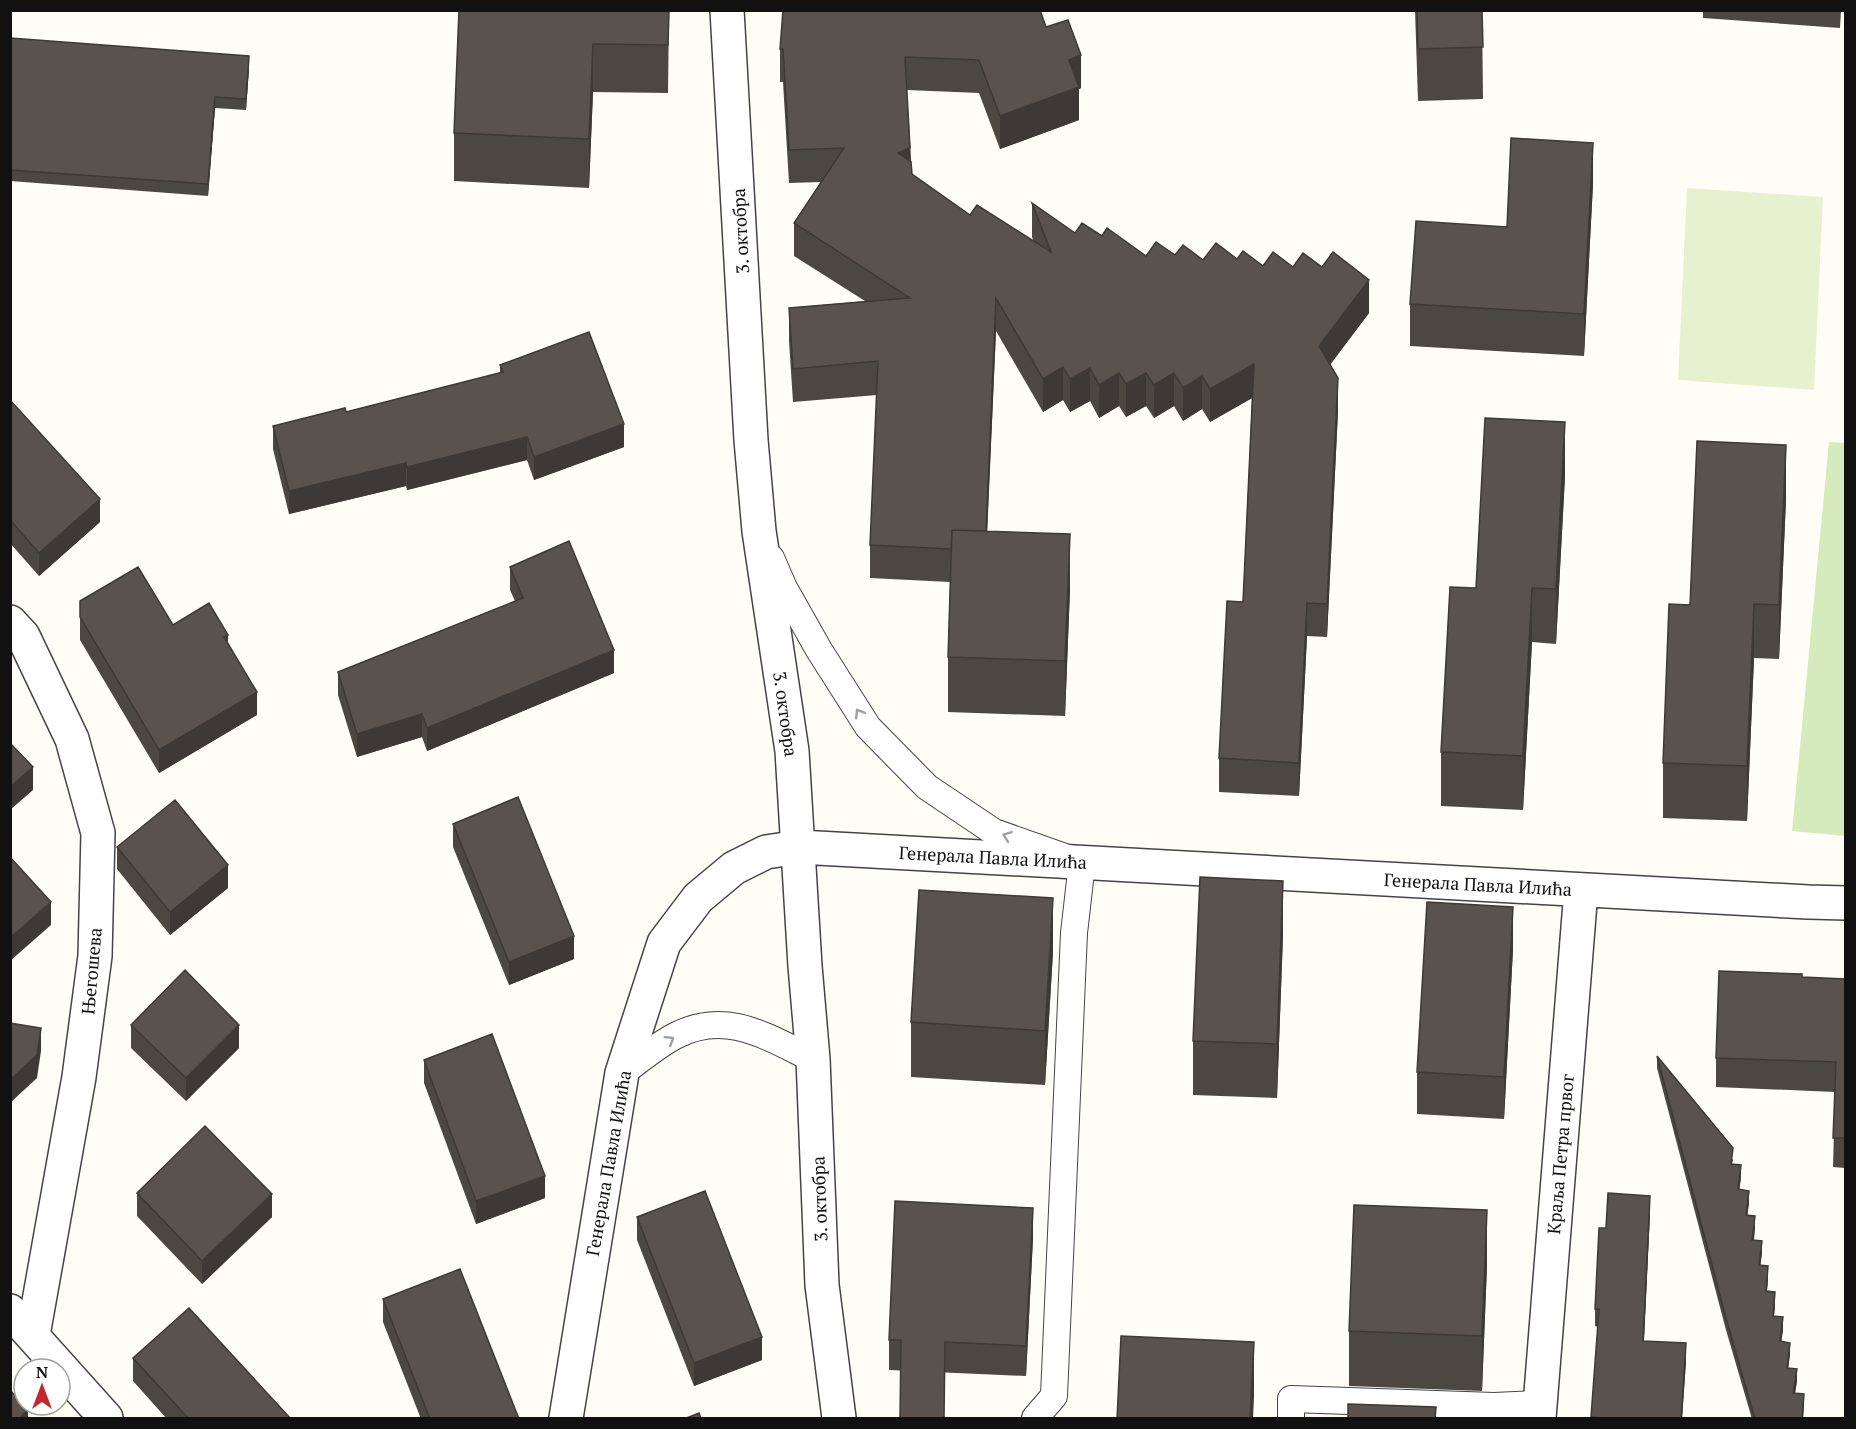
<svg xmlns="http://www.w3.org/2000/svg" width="1856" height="1429" font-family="'PT Serif',serif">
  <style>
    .green { fill: #d5ebbd }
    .pitch { fill: #e6f2cf }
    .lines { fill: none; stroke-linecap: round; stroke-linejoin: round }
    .service-casing { stroke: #444; stroke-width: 28 }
    .minor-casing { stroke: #444; stroke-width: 36 }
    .service { stroke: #fff; stroke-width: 26 }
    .minor { stroke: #fff; stroke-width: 33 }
    .wall { fill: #4d4742 }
    .shaded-wall { fill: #3f3936 }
    .building { fill: #5a524d; stroke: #3f3936; stroke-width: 1.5 }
    .oneway { stroke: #a0a0a0 }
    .labels { text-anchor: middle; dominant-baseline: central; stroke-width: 6; stroke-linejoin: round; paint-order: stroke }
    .street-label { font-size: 18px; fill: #111; stroke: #fff }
  </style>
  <rect width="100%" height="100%" fill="#fffdf5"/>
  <!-- green -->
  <path class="green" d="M 1829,442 L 1846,443 L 1845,836 L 1792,831 Z"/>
  <!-- pitch -->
  <path class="pitch" d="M 1687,188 L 1823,197 L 1814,390 L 1678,380 Z"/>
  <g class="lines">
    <!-- service casing -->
    <g class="service-casing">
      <path id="service" d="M 771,558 L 784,588 L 819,650 L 868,727 L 927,787 L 994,832 L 1082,863 L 1074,933 L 1054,1396 L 1035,1418
        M 622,1073 C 639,1061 656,1046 675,1036 C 726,1009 767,1037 813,1059
        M 1291,1418 L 1291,1399 L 1494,1406 L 1539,1404"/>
    </g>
    <!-- minor casing -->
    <g class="minor-casing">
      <path id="minor" d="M 727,10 L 751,440 L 759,531 L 792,751 L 805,966 L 813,1059 L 822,1285 L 839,1418
        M 10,622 L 23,636 L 72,739 L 98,833 L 95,956 L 79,1077 L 33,1335
        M 10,1311 L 106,1418
        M 566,1418 L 622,1073 L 664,943 L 698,898 L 734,868 L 766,852 L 799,847 L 1808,902 L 1846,903
        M 1539,1418 L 1581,890"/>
    </g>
    <!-- service -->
    <use href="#service" class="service"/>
    <!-- minor -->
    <use href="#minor" class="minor"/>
  </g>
  <!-- wall -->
  <path class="wall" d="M 459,10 L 669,10 L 668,93 L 593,92 L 589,188 L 454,181 L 454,133 Z
    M 1415,10 L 1482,10 L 1483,99 L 1418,101 Z
    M 1703,10 L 1841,10 L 1840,28 L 1703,18 Z
    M 1046,27 L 1081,88 L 1079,89 L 1079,120 L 1000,149 L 979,93 L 907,90 L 912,174 L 970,215 L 1034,242 L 1032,237 L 1032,203 L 1075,233 L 1102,236 L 1146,256 L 1175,255 L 1203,260 L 1237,259 L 1263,266 L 1293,267 L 1369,313 L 1330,365 L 1338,411 L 1327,637 L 1307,636 L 1299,796 L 1219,792 L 1219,758 L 1243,602 L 1252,398 L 1210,422 L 1202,409 L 1183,421 L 1174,406 L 1154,418 L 1146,406 L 1126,417 L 1119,406 L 1099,418 L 1090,401 L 1070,412 L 1063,400 L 1043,412 L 996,331 L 987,531 L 1070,589 L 1065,716 L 948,712 L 948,657 L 950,582 L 870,578 L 870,545 L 877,395 L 793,402 L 789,341 L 789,308 L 865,301 L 794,256 L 794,223 L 821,182 L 789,183 L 783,82 L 780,82 L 780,49 Z
    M 10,38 L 249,68 L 246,110 L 215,108 L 208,196 L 10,181 Z
    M 1593,184 L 1584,356 L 1410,346 L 1410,304 L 1507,227 Z
    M 500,365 L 624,447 L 534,480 L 527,460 L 407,490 L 406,486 L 289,514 L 273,449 L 273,426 L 346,412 L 500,373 Z
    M 10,400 L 100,522 L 39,576 L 10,543 Z
    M 1565,476 L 1556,644 L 1532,642 L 1523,810 L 1441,806 L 1441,752 L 1476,588 Z
    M 1786,499 L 1779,659 L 1754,658 L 1747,821 L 1663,818 L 1663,763 Z
    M 510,567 L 614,673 L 427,751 L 422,737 L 357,757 L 338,695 L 338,672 L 515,601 L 510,590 Z
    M 80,601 L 173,625 L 228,645 L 257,715 L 159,773 L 80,640 Z
    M 453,824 L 574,959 L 509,985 L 453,847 Z
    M 117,847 L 228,888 L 170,935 L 117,869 Z
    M 1283,935 L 1277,1098 L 1193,1095 L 1193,1041 Z
    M 1513,949 L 1504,1119 L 1417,1114 L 1417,1072 Z
    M 1053,952 L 1045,1085 L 911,1077 L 911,1022 Z
    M 1802,977 L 1845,979 L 1845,1168 L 1833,1167 L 1835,1092 L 1716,1087 L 1716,1058 Z
    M 131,1025 L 239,1048 L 186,1101 L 131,1048 Z
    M 1657,1056 L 1733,1160 L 1732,1164 L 1741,1177 L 1739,1190 L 1749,1203 L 1747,1215 L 1755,1228 L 1754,1240 L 1762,1253 L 1760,1265 L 1768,1278 L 1767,1291 L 1775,1304 L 1774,1316 L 1783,1329 L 1781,1342 L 1790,1354 L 1788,1368 L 1797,1381 L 1795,1393 L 1804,1406 L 1803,1419 L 1752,1419 L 1726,1330 L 1657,1068 Z
    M 424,1060 L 545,1198 L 476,1224 L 424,1083 Z
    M 137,1193 L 272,1217 L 202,1284 L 137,1216 Z
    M 1650,1213 L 1644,1341 L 1686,1361 L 1682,1419 L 1591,1419 L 1598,1327 L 1595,1326 L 1595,1309 L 1606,1228 Z
    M 637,1217 L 762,1360 L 694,1386 L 637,1240 Z
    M 1033,1238 L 1026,1376 L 889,1370 L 889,1340 Z
    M 1487,1265 L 1482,1391 L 1349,1386 L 1349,1331 Z
    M 383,1299 L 519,1419 L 421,1419 L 383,1322 Z
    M 133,1358 L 291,1419 L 167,1419 L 133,1381 Z"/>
  <!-- shaded-wall -->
  <path class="shaded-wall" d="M 593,44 L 593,92 L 589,188 L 589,139 Z
    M 1081,55 L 1081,88 L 1079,89 L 1079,120 L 1000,149 L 1000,116 L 1069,60 Z
    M 249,56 L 249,68 L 246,110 L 246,99 Z
    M 215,97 L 215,108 L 208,196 L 208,184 Z
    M 1593,143 L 1593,184 L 1584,356 L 1584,314 Z
    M 910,148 L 910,182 L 898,153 Z
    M 1369,280 L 1369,313 L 1319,379 L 1319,346 Z
    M 996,298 L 996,331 L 985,583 L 985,550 Z
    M 1254,364 L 1254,397 L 1210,422 L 1210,389 Z
    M 1063,367 L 1063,400 L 1043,412 L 1043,379 Z
    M 1090,368 L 1090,401 L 1070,412 L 1070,379 Z
    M 1119,373 L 1119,406 L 1099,418 L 1099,385 Z
    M 1146,373 L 1146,406 L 1126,417 L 1126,384 Z
    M 1174,373 L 1174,406 L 1154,418 L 1154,385 Z
    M 1202,376 L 1202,409 L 1183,421 L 1183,388 Z
    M 1338,378 L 1338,411 L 1327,637 L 1327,604 Z
    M 1565,422 L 1565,476 L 1556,644 L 1556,589 Z
    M 624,424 L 624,447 L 534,480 L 534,457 Z
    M 527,437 L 527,460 L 407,490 L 407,467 Z
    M 1786,445 L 1786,499 L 1779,659 L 1779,605 Z
    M 406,463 L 406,486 L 289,514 L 289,491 Z
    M 100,499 L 100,522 L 39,576 L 39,553 Z
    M 1070,534 L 1070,589 L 1065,716 L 1065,661 Z
    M 1532,588 L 1532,642 L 1523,810 L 1523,756 Z
    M 1307,603 L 1307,636 L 1299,796 L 1299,763 Z
    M 1754,604 L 1754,658 L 1747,821 L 1747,766 Z
    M 228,635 L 228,658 L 224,637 Z
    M 614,650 L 614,673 L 427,751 L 427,728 Z
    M 257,692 L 257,715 L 159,773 L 159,750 Z
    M 422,714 L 422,737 L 357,757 L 357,734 Z
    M 33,767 L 33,790 L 10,810 L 10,787 Z
    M 228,865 L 228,888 L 170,935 L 170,912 Z
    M 1283,881 L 1283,935 L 1277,1098 L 1277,1044 Z
    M 1053,898 L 1053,952 L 1045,1085 L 1045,1031 Z
    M 51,902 L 51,925 L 10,961 L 10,938 Z
    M 1513,907 L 1513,949 L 1504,1119 L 1504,1077 Z
    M 574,936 L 574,959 L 509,985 L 509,962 Z
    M 239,1025 L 239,1048 L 186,1101 L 186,1078 Z
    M 41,1028 L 41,1051 L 37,1078 L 10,1103 L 10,1080 Z
    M 12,1162 L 12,1185 L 10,1186 L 10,1163 Z
    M 1741,1165 L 1741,1177 L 1738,1201 L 1738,1189 Z
    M 545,1176 L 545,1198 L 476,1224 L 476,1201 Z
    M 1749,1191 L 1749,1203 L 1746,1227 L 1746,1215 Z
    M 272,1194 L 272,1217 L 202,1284 L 202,1261 Z
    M 1650,1196 L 1650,1213 L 1643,1358 L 1643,1341 Z
    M 1033,1208 L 1033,1238 L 1026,1376 L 1026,1346 Z
    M 1487,1210 L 1487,1265 L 1482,1391 L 1482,1336 Z
    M 1755,1216 L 1755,1228 L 1752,1252 L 1752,1240 Z
    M 1762,1241 L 1762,1253 L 1759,1277 L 1759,1265 Z
    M 1768,1266 L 1768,1278 L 1766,1302 L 1766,1291 Z
    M 1775,1292 L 1775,1304 L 1773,1328 L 1773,1316 Z
    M 1783,1317 L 1783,1329 L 1780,1353 L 1780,1341 Z
    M 762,1337 L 762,1360 L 694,1386 L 694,1363 Z
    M 1254,1342 L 1254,1397 L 1253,1419 L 1250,1419 Z
    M 1686,1343 L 1686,1361 L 1682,1419 L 1681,1419 Z
    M 1790,1343 L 1790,1354 L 1787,1379 L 1787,1368 Z
    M 1797,1369 L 1797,1381 L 1793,1405 L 1793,1393 Z
    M 1804,1394 L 1803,1419 L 1802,1419 Z
    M 28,1410 L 28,1419 L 18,1419 Z"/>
  <!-- building -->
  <path class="building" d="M 459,10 L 669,10 L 668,45 L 593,44 L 589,139 L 454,133 Z
    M 783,10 L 1040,10 L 1046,27 L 1068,20 L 1081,55 L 1069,60 L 1079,87 L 1000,116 L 979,60 L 905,57 L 910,148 L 898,153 L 911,162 L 912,174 L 970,215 L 977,205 L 1051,252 L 1032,203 L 1075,233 L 1082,223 L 1102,236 L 1107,228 L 1146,256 L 1156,242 L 1175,255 L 1183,245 L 1203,260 L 1216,243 L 1237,259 L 1243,251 L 1263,266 L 1273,252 L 1293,267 L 1303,253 L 1322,267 L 1333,252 L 1369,280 L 1319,346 L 1338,378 L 1327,604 L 1307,603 L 1299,763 L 1219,758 L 1227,601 L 1243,602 L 1254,364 L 1210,389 L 1202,376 L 1183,388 L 1174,373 L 1154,385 L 1146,373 L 1126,384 L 1119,373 L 1099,385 L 1090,368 L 1070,379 L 1063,367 L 1043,379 L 996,298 L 986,531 L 952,530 L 951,549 L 870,545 L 878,361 L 793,369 L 789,308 L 910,298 L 794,223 L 844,148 L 789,150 L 783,49 L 780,49 Z
    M 1417,10 L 1482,10 L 1483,47 L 1418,49 Z
    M 10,38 L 249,56 L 246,99 L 215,97 L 208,184 L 10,170 Z
    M 1511,138 L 1593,143 L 1584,314 L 1410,304 L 1416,221 L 1507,227 Z
    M 589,332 L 624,424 L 534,457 L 527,437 L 407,467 L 406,463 L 289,491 L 273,426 L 345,408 L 346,412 L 503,372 L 500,365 Z
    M 10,400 L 100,499 L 39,553 L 10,520 Z
    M 1485,418 L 1565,422 L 1556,589 L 1532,588 L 1523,756 L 1441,752 L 1450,587 L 1476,588 Z
    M 1697,441 L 1786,445 L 1779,605 L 1754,604 L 1747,766 L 1663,763 L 1669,604 L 1690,605 Z
    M 952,530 L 1070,534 L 1065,661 L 948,657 Z
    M 569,541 L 614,650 L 427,728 L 422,714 L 357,734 L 338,672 L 523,598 L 510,567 Z
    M 138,567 L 173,625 L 209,603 L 228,635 L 224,637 L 257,692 L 159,750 L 80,617 L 80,601 Z
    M 10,743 L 33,767 L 10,787 Z
    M 518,797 L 574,936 L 509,962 L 453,824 Z
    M 175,800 L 228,865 L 170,912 L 117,847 Z
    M 10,857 L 51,902 L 10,938 Z
    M 1200,877 L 1283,881 L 1277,1044 L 1193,1041 Z
    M 919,890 L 1053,898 L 1045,1031 L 911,1022 Z
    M 1427,902 L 1513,907 L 1504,1077 L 1417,1072 Z
    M 185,970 L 239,1025 L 186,1078 L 131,1025 Z
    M 1719,971 L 1802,974 L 1802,977 L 1845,979 L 1845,1138 L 1833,1138 L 1836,1062 L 1716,1058 Z
    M 10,1023 L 41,1028 L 37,1055 L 10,1080 Z
    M 492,1034 L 545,1176 L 476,1201 L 424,1060 Z
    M 1657,1056 L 1733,1148 L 1731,1164 L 1741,1165 L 1738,1189 L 1749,1191 L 1746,1215 L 1755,1216 L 1752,1240 L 1762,1241 L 1759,1265 L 1768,1266 L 1766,1291 L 1775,1292 L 1773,1316 L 1783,1317 L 1780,1341 L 1790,1343 L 1787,1368 L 1797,1369 L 1793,1393 L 1804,1394 L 1802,1419 L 1755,1419 L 1726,1318 Z
    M 205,1126 L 272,1194 L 202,1261 L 137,1193 Z
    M 705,1191 L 762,1337 L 694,1363 L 637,1217 Z
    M 1608,1193 L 1650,1196 L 1643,1341 L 1686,1343 L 1681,1419 L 1617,1419 L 1591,1417 L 1599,1309 L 1595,1309 L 1599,1228 L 1606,1228 Z
    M 895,1201 L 1033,1208 L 1026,1346 L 945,1342 L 944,1419 L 900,1419 L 901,1340 L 889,1340 Z
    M 1354,1205 L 1487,1210 L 1482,1336 L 1349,1331 Z
    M 460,1269 L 519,1419 L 430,1419 L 383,1299 Z
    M 189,1308 L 291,1419 L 189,1419 L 133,1358 Z
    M 1121,1336 L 1254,1342 L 1250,1419 L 1117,1419 Z
    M 10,1390 L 28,1410 L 19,1419 L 10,1419 Z
    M 1348,1404 L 1436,1407 L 1435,1419 L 1348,1419 Z
    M 699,1413 L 701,1419 L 684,1419 Z"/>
  <!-- one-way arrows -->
  <defs><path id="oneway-chevron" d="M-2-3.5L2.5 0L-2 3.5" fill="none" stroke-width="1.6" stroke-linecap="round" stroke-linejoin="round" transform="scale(1.5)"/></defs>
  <g class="oneway">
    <use href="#oneway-chevron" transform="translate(859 713) rotate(-122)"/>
    <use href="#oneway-chevron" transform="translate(1007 836) rotate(-160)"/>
    <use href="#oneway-chevron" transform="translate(670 1040) rotate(-32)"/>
  </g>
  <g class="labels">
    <!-- street labels -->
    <g class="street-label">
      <text transform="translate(740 231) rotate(-93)">3. октобра</text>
      <text transform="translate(786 714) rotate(82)">3. октобра</text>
      <text transform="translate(993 857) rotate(3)">Генерала Павла Илића</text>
      <text transform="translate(1478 884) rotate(3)">Генерала Павла Илића</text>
      <text transform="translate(91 971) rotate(-85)">Његошева</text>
      <text transform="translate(1560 1154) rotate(-85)">Краља Петра првог</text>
      <text transform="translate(608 1163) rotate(-80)">Генерала Павла Илића</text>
      <text transform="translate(819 1199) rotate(-92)">3. октобра</text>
    </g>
  </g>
  <!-- border -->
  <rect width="1856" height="1429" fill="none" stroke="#111111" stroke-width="24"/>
  <!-- north arrow -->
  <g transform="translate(42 1387)"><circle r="28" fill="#ffffff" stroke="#a0a0a0" stroke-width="1.5"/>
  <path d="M0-4.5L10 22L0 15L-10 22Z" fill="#c4262e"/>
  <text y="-9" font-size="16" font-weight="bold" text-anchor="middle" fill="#111111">N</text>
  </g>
</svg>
